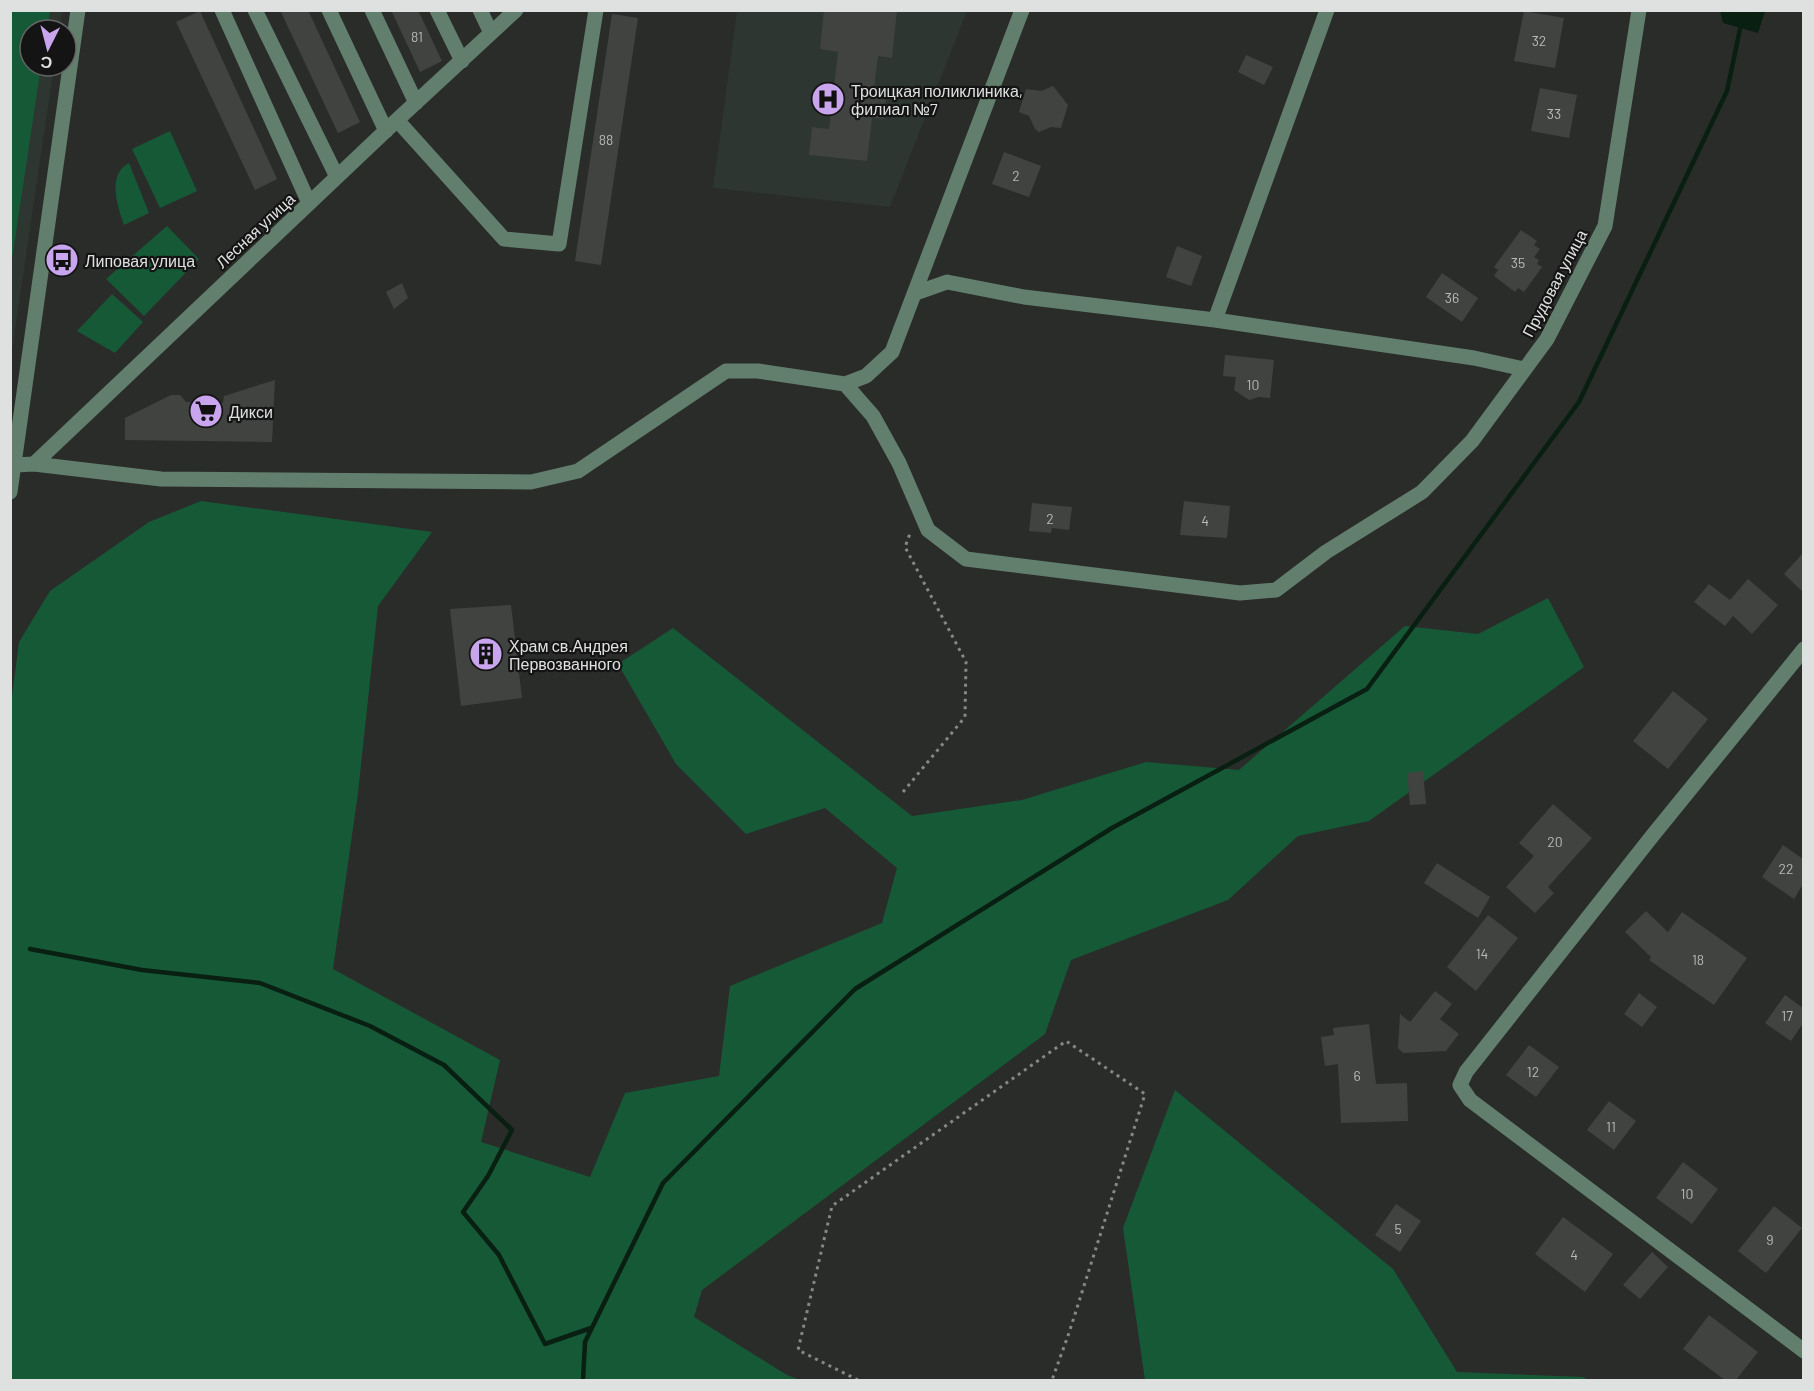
<svg xmlns="http://www.w3.org/2000/svg" width="1814" height="1391" font-family="Barlow,sans-serif">
  <style>
    .built { fill: #2e3631 }
    .green { fill: #165937 }
    .water { fill: #081f12 }
    .lines { fill: none; stroke-linecap: round; stroke-linejoin: round }
    .stream { stroke: #081f12; stroke-width: 4.5 }
    .building { fill: #414341 }
    .path { stroke: #868886; stroke-width: 3; stroke-dasharray: 3 4.5; stroke-linecap: butt }
    .minor { stroke: #627f6d; stroke-width: 15 }
    .labels { text-anchor: middle; dominant-baseline: central; stroke-width: 4.5; stroke-linejoin: round; paint-order: stroke }
    .number-label { font-size: 14px; fill: #b8bab8 }
    .poi-label { font-size: 16px; fill: #dfe1e0; stroke: #131413; text-anchor: start }
    .street-label { font-size: 16px; fill: #dfe1e0; stroke: #131413 }
  </style>
  <rect width="100%" height="100%" fill="#2a2c2a"/>
  <!-- built -->
  <path class="built" d="M 11,11 L 62,11 L 59,30 L 30,30 L 30,66 L 54,66 L 11,357 Z
    M 737,11 L 967,11 L 890,207 L 713,188 Z"/>
  <!-- green -->
  <path class="green" d="M 11,10 L 50,11 L 47,30 L 30,30 L 30,66 L 41,66 L 11,266 Z
    M 170,131 L 197,191 L 160,208 L 132,149 Z
    M 129,163 L 149,213 L 124,225 C 118,207 106,175 129,163 Z
    M 167,226 L 199,259 L 144,316 L 106,279 Z
    M 112,294 L 143,322 L 115,353 L 77,331 Z
    M 201,501 L 432,532 L 378,606 L 358,793 L 333,969 L 500,1060 L 481,1142 L 590,1177 L 625,1093 L 719,1076 L 730,986 L 882,923 L 897,868 L 825,808 L 746,834 L 676,764 L 618,664 L 673,628 L 912,816 L 1022,800 L 1146,762 L 1239,770 L 1405,626 L 1478,634 L 1548,598 L 1584,667 L 1369,821 L 1298,836 L 1228,900 L 1071,960 L 1045,1034 L 702,1290 L 694,1317 L 787,1375 L 800,1380 L 11,1380 L 10,711 L 19,642 L 50,591 L 149,522 Z
    M 1175,1090 L 1393,1269 L 1457,1372 L 1583,1377 L 1588,1380 L 1145,1380 L 1123,1228 Z"/>
  <!-- water -->
  <path class="water" d="M 1720,11 L 1720,10 L 1765,11 L 1758,33 L 1723,23 Z"/>
  <g class="lines">
    <!-- stream -->
    <path class="stream" d="M 30,949 L 142,970 L 260,983 L 370,1026 L 444,1065 L 512,1130 L 488,1176 L 463,1212 L 499,1255 L 545,1344 L 591,1328
      M 583,1380 L 585,1342 L 663,1183 L 855,989 L 1112,828 L 1367,689 L 1579,402 L 1727,91 L 1744,10"/>
  </g>
  <!-- building -->
  <path class="building" d="M 280,10 L 308,10 L 360,122 L 338,133 Z
    M 391,10 L 418,10 L 442,61 L 420,72 Z
    M 824,10 L 897,10 L 892,58 L 878,56 L 873,97 L 886,98 L 884,119 L 872,118 L 867,161 L 809,155 L 812,127 L 829,129 L 838,52 L 820,49 Z
    M 200,11 L 277,179 L 255,190 L 176,22 Z
    M 1524,11 L 1564,18 L 1555,68 L 1514,61 Z
    M 612,14 L 638,18 L 601,265 L 575,261 Z
    M 1246,55 L 1273,67 L 1264,85 L 1238,72 Z
    M 1053,86 L 1068,105 L 1061,128 L 1051,127 L 1039,132 L 1035,129 L 1029,116 L 1019,112 L 1026,89 L 1041,91 Z
    M 1540,88 L 1577,95 L 1569,138 L 1531,131 Z
    M 1004,152 L 1041,166 L 1029,197 L 992,184 Z
    M 1521,230 L 1537,241 L 1534,245 L 1540,249 L 1534,257 L 1539,260 L 1537,264 L 1542,267 L 1524,292 L 1518,288 L 1515,292 L 1494,276 L 1498,270 L 1494,267 Z
    M 1177,246 L 1202,256 L 1191,286 L 1166,277 Z
    M 1442,273 L 1478,298 L 1462,322 L 1426,297 Z
    M 402,283 L 408,298 L 394,309 L 386,292 Z
    M 1225,355 L 1274,360 L 1270,398 L 1259,397 L 1249,400 L 1234,390 L 1236,377 L 1223,376 Z
    M 275,380 L 272,442 L 125,440 L 125,418 L 171,395 L 180,395 L 186,402 L 223,403 L 224,396 Z
    M 1184,501 L 1230,506 L 1227,538 L 1180,535 Z
    M 1032,503 L 1072,507 L 1069,530 L 1052,528 L 1051,533 L 1029,531 Z
    M 1803,553 L 1803,592 L 1784,574 Z
    M 1748,579 L 1778,605 L 1752,634 L 1733,616 L 1725,626 L 1694,602 L 1709,584 L 1730,600 Z
    M 511,605 L 522,698 L 461,706 L 450,609 Z
    M 1673,691 L 1708,719 L 1668,769 L 1633,741 Z
    M 1423,771 L 1426,804 L 1410,805 L 1407,773 Z
    M 1553,804 L 1592,838 L 1548,887 L 1554,893 L 1535,913 L 1506,887 L 1534,856 L 1519,843 Z
    M 1783,845 L 1803,859 L 1803,884 L 1794,899 L 1762,877 Z
    M 1437,863 L 1490,897 L 1478,918 L 1424,883 Z
    M 1646,911 L 1668,932 L 1682,912 L 1747,958 L 1714,1005 L 1649,960 L 1651,957 L 1625,932 Z
    M 1488,915 L 1518,938 L 1476,991 L 1447,967 Z
    M 1435,991 L 1452,1004 L 1440,1019 L 1459,1034 L 1446,1051 L 1403,1053 L 1398,1048 L 1400,1014 L 1410,1022 Z
    M 1639,993 L 1657,1007 L 1642,1027 L 1624,1014 Z
    M 1785,995 L 1803,1008 L 1803,1023 L 1791,1041 L 1765,1023 Z
    M 1369,1024 L 1376,1084 L 1407,1083 L 1408,1121 L 1341,1123 L 1338,1064 L 1325,1066 L 1321,1037 L 1334,1035 L 1333,1028 Z
    M 1529,1045 L 1559,1067 L 1536,1097 L 1506,1075 Z
    M 1609,1101 L 1636,1121 L 1614,1150 L 1587,1130 Z
    M 1683,1162 L 1718,1189 L 1692,1224 L 1656,1198 Z
    M 1396,1204 L 1421,1221 L 1400,1252 L 1375,1235 Z
    M 1774,1206 L 1802,1228 L 1766,1273 L 1738,1251 Z
    M 1563,1217 L 1613,1254 L 1585,1292 L 1535,1254 Z
    M 1652,1252 L 1668,1267 L 1640,1299 L 1623,1285 Z
    M 1709,1315 L 1758,1352 L 1736,1380 L 1725,1380 L 1683,1349 Z"/>
  <g class="lines">
    <!-- path -->
    <path class="path" d="M 903,792 L 965,717 L 966,662 L 905,547 L 911,531
      M 858,1380 L 798,1350 L 832,1206 L 1066,1041 L 1145,1094 L 1069,1333 L 1052,1380"/>
    <!-- minor -->
    <path class="minor" d="M 222,10 L 309,203
      M 255,10 L 337,177
      M 329,10 L 386,131
      M 372,10 L 416,103
      M 437,10 L 462,61
      M 480,10 L 491,33
      M 397,120 L 504,239 L 559,244 L 596,10
      M 916,293 L 947,282 L 1024,297 L 1215,320 L 1474,358 L 1524,369
      M 1215,320 L 1327,10
      M 845,384 L 873,416 L 899,463 L 928,530 L 966,559 L 1240,593 L 1276,590 L 1326,552 L 1422,492 L 1472,441 L 1547,339 L 1605,226 L 1639,10
      M 34,464 L 161,479 L 531,482 L 578,471 L 726,371 L 758,371 L 845,384 L 866,376 L 892,352 L 1022,10
      M 15,465 L 34,464 L 397,120 L 516,10
      M 10,492 L 78,10
      M 1804,649 L 1653,835 L 1466,1072 L 1460,1085 L 1470,1100 L 1804,1351"/>
  </g>
  <!-- icons -->
  <defs>
    <g id="hospital-disc" transform="scale(1.725)"><circle r="9.5" fill="#c9a5ee" stroke="#131413"/><path d="M-5-5h3v3.5h4V-5h3V5h-3V1.5h-4V5h-3Z" fill="#111"/></g>
    <g id="bus-disc" transform="scale(1.725)"><circle r="9.5" fill="#c9a5ee" stroke="#131413"/><path d="M-5-6H5V4H4V6H2V4H-2V6H-4V4H-5ZM-3.5-4V0h7V-4ZM-3.5 1.2v1.5H-2V1.2ZM2 1.2v1.5H3.5V1.2Z" fill="#111"/></g>
    <g id="supermarket-disc" transform="scale(1.725)"><circle r="9.5" fill="#c9a5ee" stroke="#131413"/><path d="M-6-5.5h2.5l.6 2H6L4.5 2H-2.5L-4.4-4H-6ZM-1.5 3.2a1.3 1.3 0 1 0 .1 0ZM3 3.2a1.3 1.3 0 1 0 .1 0Z" fill="#111"/></g>
    <g id="building-disc" transform="scale(1.725)"><circle r="9.5" fill="#c9a5ee" stroke="#131413"/><path d="M-4-6H4V6H1V3H-1V6H-4ZM-2.5-4.3h1.7v1.8h-1.7ZM.8-4.3h1.7v1.8H.8ZM-2.5-1h1.7V.8h-1.7ZM.8-1h1.7V.8H.8Z" fill="#111"/></g>
  </defs>
  <g fill-rule="evenodd">
    <use href="#hospital-disc" x="828" y="99"/>
    <use href="#bus-disc" x="62" y="260"/>
    <use href="#supermarket-disc" x="206" y="411"/>
    <use href="#building-disc" x="486" y="654"/>
  </g>
  <g class="labels">
    <!-- number labels -->
    <g class="number-label">
      <text x="417" y="36">81</text>
      <text x="1539" y="40">32</text>
      <text x="1554" y="113">33</text>
      <text x="606" y="139">88</text>
      <text x="1016" y="175">2</text>
      <text x="1518" y="262">35</text>
      <text x="1452" y="297">36</text>
      <text x="1253" y="384">10</text>
      <text x="1050" y="518">2</text>
      <text x="1205" y="520">4</text>
      <text x="1555" y="841">20</text>
      <text x="1786" y="868">22</text>
      <text x="1482" y="953">14</text>
      <text x="1698" y="959">18</text>
      <text x="1787" y="1015">17</text>
      <text x="1533" y="1071">12</text>
      <text x="1357" y="1075">6</text>
      <text x="1611" y="1126">11</text>
      <text x="1687" y="1193">10</text>
      <text x="1398" y="1228">5</text>
      <text x="1770" y="1239">9</text>
      <text x="1574" y="1254">4</text>
    </g>
    <!-- poi labels -->
    <g class="poi-label">
      <text x="851" y="90">Троицкая поликлиника,<tspan x="851" dy="18">филиал №7</tspan></text>
      <text x="85" y="260">Липовая улица</text>
      <text x="229" y="411">Дикси</text>
      <text x="509" y="645">Храм св.Андрея<tspan x="509" dy="18">Первозванного</tspan></text>
    </g>
    <!-- street labels -->
    <g class="street-label">
      <text transform="translate(255 230) rotate(-43)">Лесная улица</text>
      <text transform="translate(1554 283) rotate(-62)">Прудовая улица</text>
    </g>
  </g>
  <!-- border -->
  <rect width="1814" height="1391" fill="none" stroke="#dfe1e0" stroke-width="24"/>
  <!-- north arrow -->
  <g transform="translate(48 48) rotate(186)"><circle r="28" fill="#131413" stroke="#656665" stroke-width="1.5"/>
  <path d="M0-4.5L10 22L0 15L-10 22Z" fill="#c9a5ee"/>
  <text y="-9" font-size="16" font-weight="bold" text-anchor="middle" fill="#dfe1e0">С</text>
  </g>
</svg>
